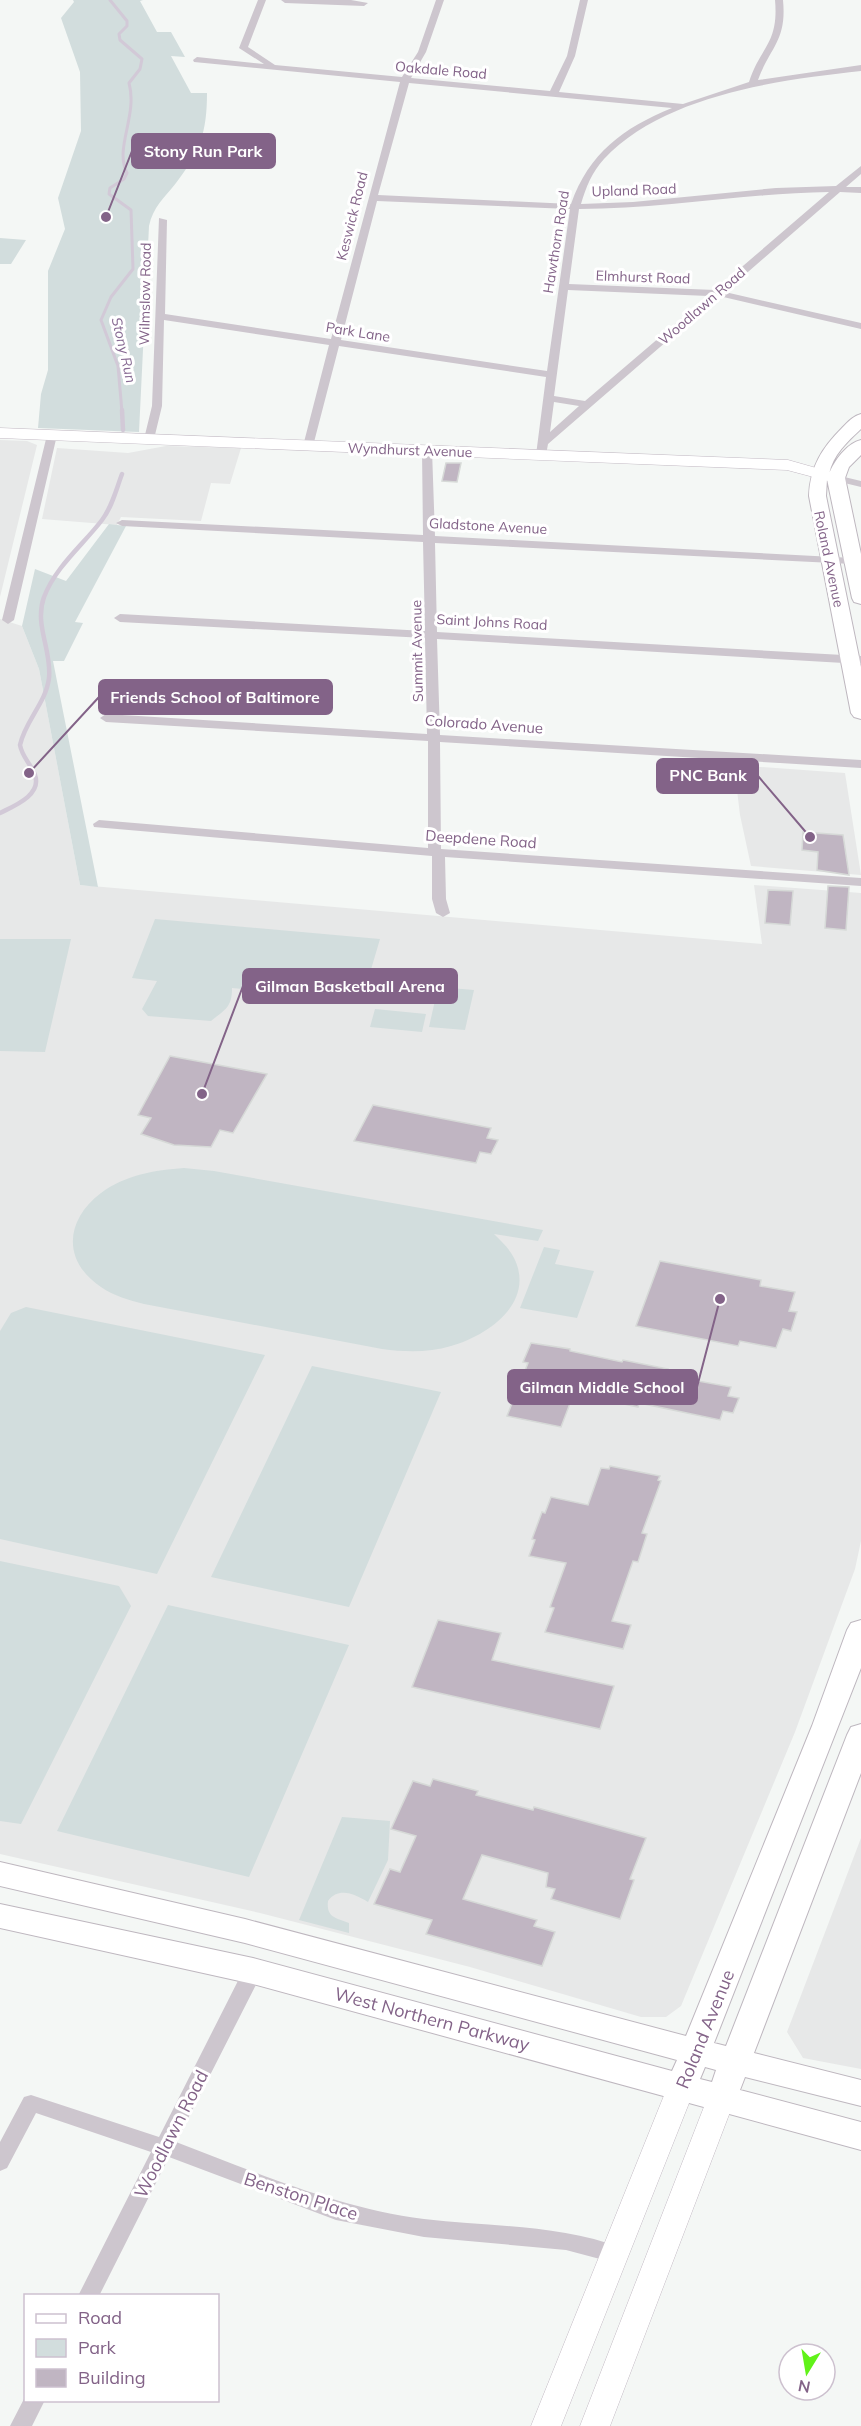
<svg xmlns="http://www.w3.org/2000/svg" width="861" height="2426" font-family="Mulish,sans-serif">
  <style>
    .built { fill: #e7e8e8 }
    .green { fill: #d2dddd }
    .lines { fill: none; stroke-linecap: round; stroke-linejoin: round }
    .stream-far1 { stroke: #d2c9d7; stroke-width: 3 }
    .stream { stroke: #d2c9d7; stroke-width: 4.5 }
    .building { fill: #c0b5c2; stroke: #d6d9d7; stroke-width: 1.5 }
    .secondary-casing { stroke: #c3bac4; stroke-width: 1 }
    .primary-casing { stroke: #beb7bf; stroke-width: 2 }
    .street { fill: #cdc6ce; fill-rule: evenodd }
    .secondary { fill: #fff; fill-rule: evenodd }
    .primary { fill: #fff; fill-rule: evenodd }
    .labels { text-anchor: middle; dominant-baseline: central; stroke-width: 6; stroke-linejoin: round; paint-order: stroke }
    .far-street-label { font-size: 14px; fill: #836388; stroke: #fff }
    .far-water-label { font-size: 14px; font-style: italic; fill: #866992; stroke: #fff }
    .street-label { font-size: 15px; fill: #836388; stroke: #fff }
    .near-street-label { font-size: 18px; fill: #836388; stroke: #fff }
    .leader { fill: none; stroke: #836388; stroke-width: 2 }
    .callout-dot { fill: #836388; stroke: #fff; stroke-width: 2 }
    .callout { fill: #836388; stroke: #836388; stroke-width: 2 }
    .callout-label { font-size: 16px; text-anchor: middle; font-weight: bold; fill: #fff }
  </style>
  <rect width="100%" height="100%" fill="#f4f7f5"/>
  <!-- built -->
  <path class="built" d="M 0,440 L 27,441 L 37,445 L 0,597 Z
    M 166,446 L 241,448 L 230,484 L 211,483 L 201,521 L 121,517 L 117,525 L 42,519 L 57,448 L 128,453 Z
    M 0,619 L 22,626 L 39,669 L 80,885 L 762,944 L 754,885 L 861,893 L 861,1541 L 855,1569 L 795,1732 L 681,2006 L 666,2017 L 641,2017 L 470,1967 L 260,1913 L 0,1854 Z
    M 734,765 L 845,773 L 861,875 L 751,866 L 740,815 Z
    M 861,1838 L 861,2069 L 803,2058 L 787,2032 Z"/>
  <!-- green -->
  <path class="green" d="M 73,0 L 143,0 L 140,1 L 157,32 L 171,32 L 185,57 L 171,56 L 191,93 L 207,93 C 207,132 200,152 176,183 C 164,198 153,207 149,226 L 139,432 L 38,428 L 41,394 L 48,370 L 48,271 L 65,229 L 58,198 L 81,131 L 80,72 L 61,18 L 74,2 Z
    M 0,238 L 26,240 L 11,264 L 0,264 Z
    M 109,524 L 126,526 L 75,622 L 83,623 L 64,661 L 53,661 L 98,887 L 80,885 L 39,669 L 22,626 L 35,569 L 66,581 Z
    M 155,919 L 380,939 L 362,1000 L 232,988 C 232,1007 226,1009 211,1021 L 148,1016 L 142,1009 L 157,981 L 132,978 Z
    M 0,939 L 71,939 L 45,1052 L 0,1051 Z
    M 438,987 L 474,990 L 465,1030 L 429,1027 Z
    M 375,1009 L 426,1014 L 422,1032 L 370,1027 Z
    M 184,1168 L 214,1171 L 543,1230 L 538,1241 L 494,1234 C 501,1241 509,1248 514,1258 C 536,1302 488,1336 451,1346 C 428,1353 405,1352 382,1349 L 144,1304 C 129,1300 114,1296 101,1287 C 62,1261 65,1220 101,1193 C 125,1175 155,1170 184,1168 Z
    M 544,1247 L 560,1250 L 555,1264 L 594,1271 L 577,1318 L 520,1308 Z
    M 26,1307 L 265,1355 L 157,1574 L 0,1539 L 0,1331 L 11,1313 Z
    M 312,1366 L 441,1392 L 349,1607 L 211,1577 Z
    M 0,1561 L 119,1586 L 131,1606 L 21,1824 L 0,1821 Z
    M 168,1605 L 349,1645 L 249,1877 L 57,1831 Z
    M 342,1817 L 390,1821 L 388,1860 L 368,1902 C 356,1895 339,1886 328,1901 C 326,1918 337,1918 349,1923 L 349,1933 L 299,1920 Z"/>
  <g class="lines">
    <!-- stream-far1 -->
    <path class="stream-far1" d="M 110,0 L 127,21 L 127,26 L 119,34 L 120,40 L 142,59 L 140,69 L 129,83 C 138,116 114,148 127,173 L 124,179 L 110,188 L 109,194 L 131,210 L 133,269 L 111,297 L 101,320 L 118,366 L 122,412"/>
    <!-- stream -->
    <path class="stream" d="M 122,410 L 123,430
      M 0,813 C 14,806 42,795 35,775 C 31,764 22,757 20,745 C 25,721 46,703 49,678 C 52,650 34,625 44,597 C 56,566 83,545 102,520 C 112,507 116,490 122,474"/>
  </g>
  <!-- building -->
  <path class="building" d="M 446,463 L 461,463 L 457,482 L 442,481 Z
    M 803,832 L 843,835 L 849,875 L 817,870 L 818,852 L 802,850 Z
    M 828,886 L 849,887 L 846,930 L 825,928 Z
    M 768,890 L 793,891 L 790,925 L 765,923 Z
    M 170,1056 L 267,1074 L 233,1133 L 220,1130 L 211,1147 L 174,1145 L 141,1134 L 151,1118 L 138,1115 Z
    M 373,1105 L 491,1128 L 487,1138 L 498,1140 L 491,1154 L 480,1152 L 476,1163 L 354,1141 Z
    M 660,1261 L 761,1280 L 760,1286 L 795,1292 L 789,1311 L 797,1312 L 791,1331 L 783,1329 L 776,1348 L 740,1341 L 738,1346 L 636,1326 Z
    M 531,1343 L 570,1349 L 570,1351 L 622,1362 L 623,1360 L 668,1369 L 665,1375 L 731,1387 L 728,1396 L 739,1398 L 733,1413 L 723,1411 L 720,1420 L 639,1403 L 638,1407 L 574,1393 L 561,1427 L 507,1416 L 528,1363 L 523,1362 Z
    M 610,1466 L 660,1476 L 658,1480 L 661,1481 L 642,1533 L 647,1534 L 638,1562 L 633,1561 L 612,1621 L 631,1625 L 623,1649 L 545,1632 L 554,1608 L 550,1607 L 566,1563 L 529,1556 L 535,1540 L 532,1539 L 542,1512 L 545,1513 L 551,1497 L 588,1505 L 601,1468 L 609,1469 Z
    M 438,1620 L 501,1633 L 492,1660 L 614,1686 L 600,1729 L 412,1687 Z
    M 433,1779 L 478,1791 L 476,1795 L 533,1810 L 534,1807 L 646,1838 L 630,1879 L 634,1880 L 620,1919 L 551,1899 L 555,1889 L 546,1887 L 548,1873 L 482,1855 L 463,1899 L 537,1920 L 534,1926 L 555,1932 L 542,1966 L 426,1934 L 432,1920 L 374,1904 L 390,1869 L 400,1872 L 416,1836 L 391,1829 L 413,1781 L 430,1786 Z"/>
  <g class="lines">
    <!-- secondary casing -->
    <g class="secondary-casing">
      <path id="secondary" d="M 0,428 L 788,460 L 841,475 L 844,478 L 836,483 L 787,470 L 0,438 Z
        M 681,2076 L 691,2080 L 695,2088 L 561,2426 L 531,2426 L 667,2088 L 671,2080 Z
        M 721,2087 L 731,2091 L 735,2099 L 610,2426 L 580,2426 L 707,2099 L 711,2091 Z"/>
    </g>
    <!-- primary casing -->
    <g class="primary-casing">
      <path id="primary" d="M 861,414 L 861,429 C 847,442 833,455 829,474 C 834,461 847,443 861,440 L 861,455 L 849,467 L 845,478 L 861,554 L 861,604 L 854,602 L 852,598 L 827,479 L 826,496 L 861,667 L 861,719 L 854,717 L 851,713 L 809,496 C 810,467 822,448 842,428 C 848,422 853,416 861,414 Z
        M 861,1620 L 861,1668 L 714,2043 L 726,2046 L 847,1735 L 851,1727 L 861,1724 L 861,1773 L 754,2053 L 861,2080 L 861,2106 L 745,2077 L 740,2090 L 861,2122 L 861,2150 L 253,1984 L 0,1928 L 0,1904 L 253,1958 L 672,2071 L 677,2060 L 245,1943 L 0,1886 L 0,1862 L 245,1919 L 686,2036 L 812,1726 L 847,1630 L 851,1623 ZM 705,2067 L 716,2070 L 712,2082 L 700,2079 Z"/>
    </g>
    <!-- street -->
    <path class="street" d="M 258,0 L 266,0 L 248,47 L 275,65 L 402,77 L 418,52 L 436,0 L 444,0 L 426,52 L 411,78 L 550,91 L 567,56 L 580,0 L 588,0 L 575,56 L 559,92 L 683,104 L 749,82 C 760,47 779,44 775,0 L 783,0 C 787,41 770,47 758,80 L 861,65 L 861,71 C 778,80 664,95 604,159 C 592,172 586,187 581,204 L 633,202 L 776,188 L 836,186 L 861,166 L 861,174 L 846,187 L 861,187 L 861,193 L 840,192 L 725,292 L 861,323 L 861,329 L 719,296 L 548,444 L 546,455 L 541,458 L 536,455 L 546,377 L 339,346 L 313,446 L 308,449 L 303,446 L 329,345 L 164,320 L 162,406 L 154,439 L 153,441 L 145,441 L 144,439 L 152,406 L 159,218 L 167,220 L 165,314 L 331,339 L 400,82 L 194,62 L 193,60 L 197,57 L 264,64 L 239,48 ZM 409,83 L 672,108 C 623,128 589,153 571,204 L 378,195 ZM 829,192 L 715,290 L 569,284 L 579,209 C 663,209 745,193 829,192 ZM 377,201 L 570,209 L 547,371 L 341,340 ZM 568,290 L 708,296 L 585,401 L 554,396 ZM 554,402 L 579,406 L 550,432 Z
      M 281,0 L 351,0 L 368,3 L 364,6 L 285,3 Z
      M 52,432 L 57,435 L 14,620 L 8,624 L 2,620 L 47,435 Z
      M 427,447 L 432,450 L 435,536 L 853,558 L 859,561 L 853,564 L 435,543 L 437,632 L 861,656 L 861,664 L 437,639 L 440,735 L 861,760 L 861,768 L 440,742 L 441,849 L 861,878 L 861,886 L 445,857 L 446,899 L 450,913 L 443,917 L 436,913 L 432,899 L 432,856 L 94,827 L 93,824 L 99,820 L 428,848 L 428,741 L 106,722 L 100,718 L 106,714 L 427,734 L 425,638 L 120,622 L 114,618 L 120,614 L 425,631 L 423,542 L 122,526 L 116,523 L 122,520 L 423,535 L 422,450 Z
      M 836,475 L 861,481 L 861,487 L 832,480 L 831,478 Z
      M 253,1963 L 260,1965 L 263,1971 L 176,2142 C 258,2173 337,2208 424,2219 C 491,2227 558,2224 622,2248 L 625,2254 L 622,2260 L 615,2263 L 566,2250 L 424,2237 L 336,2220 L 169,2157 L 99,2296 L 78,2296 L 151,2152 L 36,2113 L 7,2168 L 0,2171 L 0,2142 L 24,2097 L 31,2095 L 159,2137 L 246,1965 Z
      M 26,2395 L 26,2400 L 45,2400 L 32,2426 L 10,2426 Z"/>
    <!-- secondary -->
    <use href="#secondary" class="secondary"/>
    <!-- primary -->
    <use href="#primary" class="primary"/>
  </g>
  <g class="labels">
    <!-- far-street labels -->
    <g class="far-street-label">
      <text transform="translate(441 70) rotate(5)">Oakdale Road</text>
      <text transform="translate(634 190) rotate(-2)">Upland Road</text>
      <text transform="translate(352 216) rotate(-76)">Keswick Road</text>
      <text transform="translate(556 242) rotate(-81)">Hawthorn Road</text>
      <text transform="translate(643 277) rotate(2)">Elmhurst Road</text>
      <text transform="translate(145 294) rotate(-89)">Wilmslow Road</text>
      <text transform="translate(702 306) rotate(-41)">Woodlawn Road</text>
      <text transform="translate(358 332) rotate(9)">Park Lane</text>
      <text transform="translate(410 450) rotate(2)">Wyndhurst Avenue</text>
      <text transform="translate(488 526) rotate(3)">Gladstone Avenue</text>
      <text transform="translate(829 559) rotate(78)">Roland Avenue</text>
      <text transform="translate(492 622) rotate(3)">Saint Johns Road</text>
      <text transform="translate(417 651) rotate(-91)">Summit Avenue</text>
    </g>
    <!-- far-water labels -->
    <g class="far-water-label">
      <text transform="translate(124 350) rotate(77)">Stony Run</text>
    </g>
    <!-- street labels -->
    <g class="street-label">
      <text transform="translate(484 724) rotate(4)">Colorado Avenue</text>
      <text transform="translate(481 839) rotate(4)">Deepdene Road</text>
    </g>
    <!-- near-street labels -->
    <g class="near-street-label">
      <text transform="translate(432 2019) rotate(15)">West Northern Parkway</text>
      <text transform="translate(705 2029) rotate(-68)">Roland Avenue</text>
      <text transform="translate(171 2134) rotate(-63)">Woodlawn Road</text>
      <text transform="translate(301 2196) rotate(18)">Benston Place</text>
    </g>
  </g>
  <!-- callouts -->
  <path class="leader" d="M106 217L132 151M29 773L99 697M810 837L758 776M202 1094L243 986M720 1299L697 1387"/>
  <g class="callout-dot">
    <circle cx="106" cy="217" r="6"/>
    <circle cx="29" cy="773" r="6"/>
    <circle cx="810" cy="837" r="6"/>
    <circle cx="202" cy="1094" r="6"/>
    <circle cx="720" cy="1299" r="6"/>
  </g>
  <g class="callout">
    <rect x="132" y="134" width="143" height="34" rx="6"/>
    <rect x="99" y="680" width="233" height="34" rx="6"/>
    <rect x="657" y="759" width="101" height="34" rx="6"/>
    <rect x="243" y="969" width="214" height="34" rx="6"/>
    <rect x="508" y="1370" width="189" height="34" rx="6"/>
  </g>
  <g class="callout-label">
    <text x="203" y="157">Stony Run Park</text>
    <text x="215" y="703">Friends School of Baltimore</text>
    <text x="708" y="781">PNC Bank</text>
    <text x="350" y="992">Gilman Basketball Arena</text>
    <text x="602" y="1393">Gilman Middle School</text>
  </g>
  <!-- legend -->
  <rect x="24" y="2294" width="195" height="108" fill="#ffffff" stroke="#cdc1cf" stroke-width="1.5"/>
  <rect x="36" y="2314" width="30" height="9" fill="#ffffff" stroke="#cdc1cf" stroke-width="1.5"/>
  <text x="78" y="2324" font-size="18" fill="#836388">Road</text>
  <rect x="36" y="2339" width="30" height="18" fill="#d2dddd" stroke="#cdc1cf" stroke-width="1.5"/>
  <text x="78" y="2354" font-size="18" fill="#836388">Park</text>
  <rect x="36" y="2369" width="30" height="18" fill="#c0b5c2" stroke="#cdc1cf" stroke-width="1.5"/>
  <text x="78" y="2384" font-size="18" fill="#836388">Building</text>
  <!-- north arrow -->
  <g transform="translate(807 2372) rotate(191)"><circle r="28" fill="#ffffff" stroke="#cdc1cf" stroke-width="1.5"/>
  <path d="M0-4.5L10 22L0 15L-10 22Z" fill="#61f219"/>
  <text y="-9" font-size="16" font-weight="bold" text-anchor="middle" fill="#836388">N</text>
  </g>
</svg>
